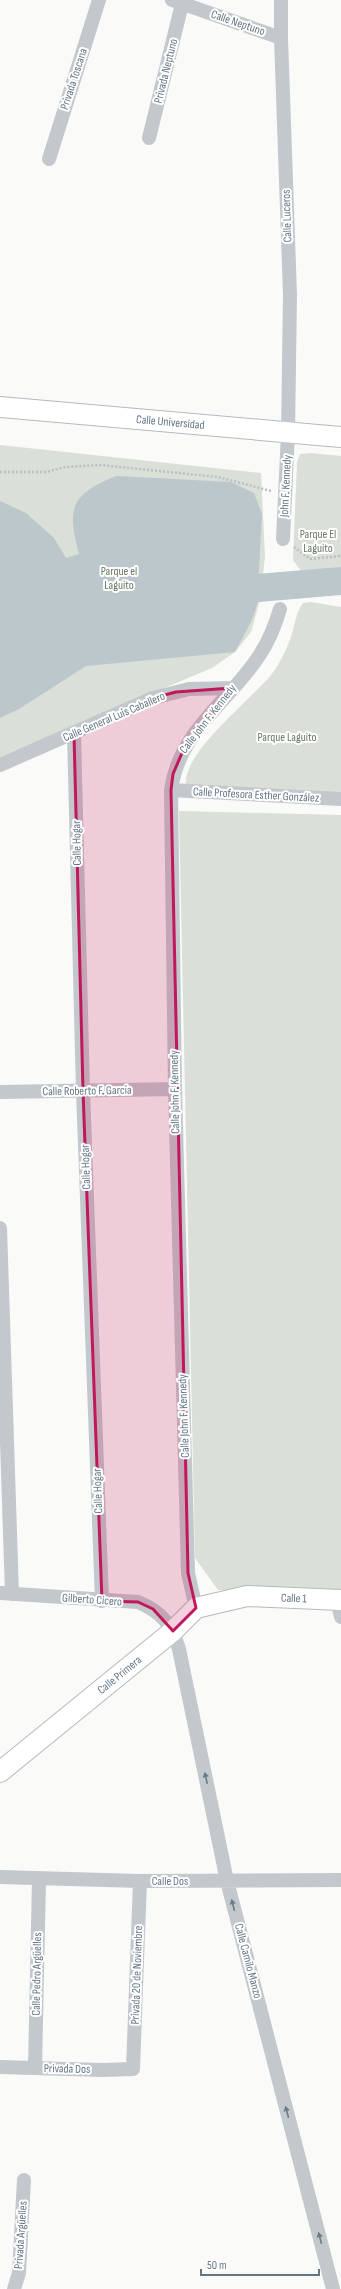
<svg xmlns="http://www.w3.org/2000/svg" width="341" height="2289" font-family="'Sofia Sans Condensed',sans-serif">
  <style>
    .green { fill: #dadfd7 }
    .water { fill: #bbc7cb }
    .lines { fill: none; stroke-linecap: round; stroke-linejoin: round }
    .river { stroke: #bbc7cb; stroke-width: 28 }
    .secondary-casing { stroke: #b3babf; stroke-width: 22 }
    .path { stroke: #bbbfc2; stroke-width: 2.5; stroke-dasharray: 2 2; stroke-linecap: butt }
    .street { stroke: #c3c8cc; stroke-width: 14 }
    .secondary { stroke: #fff; stroke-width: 20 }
    .oneway { fill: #6a7a87 }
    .marked { fill: #c2185b; fill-opacity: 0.2; stroke: #c2185b; stroke-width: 3; stroke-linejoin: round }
    .labels { text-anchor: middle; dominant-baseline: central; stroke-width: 4; stroke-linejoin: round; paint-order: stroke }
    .street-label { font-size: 12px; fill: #657683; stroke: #fff }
    .park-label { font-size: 12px; fill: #687a64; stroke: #fff }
  </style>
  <rect width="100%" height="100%" fill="#fafaf8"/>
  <!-- green -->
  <path class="green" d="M 0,445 L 261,473 L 265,557 L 260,600 L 251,632 L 235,652 L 212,668 L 0,757 Z
    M 311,453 L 341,456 L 341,567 L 302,572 L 293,560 L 297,462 L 300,454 Z
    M 311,602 L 341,607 L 341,794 L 186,787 C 180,754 251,700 271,675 C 279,665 288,647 292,634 C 295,623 296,613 303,603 Z
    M 179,811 L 341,815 L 341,1593 L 218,1590 L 195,1558 Z"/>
  <!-- water -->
  <path class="water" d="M 116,476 L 231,482 L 254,493 L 262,514 L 258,588 C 261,609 245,633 235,652 L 86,666 L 19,709 L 0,718 L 0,501 L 26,513 L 54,538 L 66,558 L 79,554 C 67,508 70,495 116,476 Z"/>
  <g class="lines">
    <!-- river -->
    <path class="river" d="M 258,588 L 341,581"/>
    <!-- secondary casing -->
    <g class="secondary-casing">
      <g id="secondary">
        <path id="s1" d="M 0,407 L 341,437"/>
        <path id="s2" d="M 0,1772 L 173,1631 L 196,1608 L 247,1596 L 341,1600"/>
      </g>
    </g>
    <!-- path -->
    <path class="path" d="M 0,472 L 46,472 L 66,467 L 100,465 L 218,477 L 271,491
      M 294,547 L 310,559 L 341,556"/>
    <!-- street -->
    <path class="street" d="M 172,0 L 281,38
      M 281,0 L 281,38 L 290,295 L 288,433 L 283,539
      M 149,138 L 182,4
      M 49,159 L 99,0
      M 74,734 L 83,1091 L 102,1601
      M 0,765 L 153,698 L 189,689 L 232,688
      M 171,790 L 341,799
      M 0,1092 L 175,1089
      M 0,1228 L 12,1594
      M 0,1593 L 138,1602 C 162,1612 172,1625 179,1649 L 227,1881 L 333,2289
      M 337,1600 L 341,1617
      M 196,1608 L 188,1573 L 175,1089 L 171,790 C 179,731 228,703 259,656 C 269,641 275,626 280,609
      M 0,1877 L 140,1881 L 341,1880
      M 0,2067 L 102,2070 L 133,2069 L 140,1881
      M 35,2068 L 39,1879
      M 14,2289 L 19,2273 L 24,2180"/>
    <!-- secondary -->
    <use href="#secondary" class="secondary"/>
  </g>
  <!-- one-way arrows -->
  <defs><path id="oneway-solid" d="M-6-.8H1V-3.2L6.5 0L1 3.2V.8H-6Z"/></defs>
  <g class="oneway">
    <use href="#oneway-solid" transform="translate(206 1778) rotate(-102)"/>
    <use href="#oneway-solid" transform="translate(233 1905) rotate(-104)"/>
    <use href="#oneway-solid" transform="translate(287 2112) rotate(-105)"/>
    <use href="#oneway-solid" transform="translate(320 2238) rotate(-105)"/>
  </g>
  <!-- marked area -->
  <path class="marked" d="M 232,688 L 185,746 L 173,774 L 171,790 L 188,1573 L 196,1608 L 173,1631 L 153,1609 L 138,1602 L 102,1601 L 83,1091 L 74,734 L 153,698 L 176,692 Z"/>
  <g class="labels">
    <!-- street labels -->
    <g class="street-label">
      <text transform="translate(238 23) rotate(19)">Calle Neptuno</text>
      <text transform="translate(166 71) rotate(-76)">Privada Neptuno</text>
      <text transform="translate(74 79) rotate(-72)">Privada Toscana</text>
      <text transform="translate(287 216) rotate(-92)">Calle Luceros</text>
      <text stroke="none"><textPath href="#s1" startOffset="171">Calle Universidad</textPath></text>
      <text transform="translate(286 486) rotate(-87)">John F. Kennedy</text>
      <text transform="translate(114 717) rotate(-23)">Calle General Luis Caballero</text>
      <text transform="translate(208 719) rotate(-52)">Calle John F. Kennedy</text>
      <text transform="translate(256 795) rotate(3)">Calle Profesora Esther González</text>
      <text transform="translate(77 843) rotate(-91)">Calle Hogar</text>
      <text transform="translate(87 1091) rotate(-1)">Calle Roberto F. García</text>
      <text transform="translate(175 1092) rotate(-91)">Calle John F. Kennedy</text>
      <text transform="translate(86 1167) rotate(-92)">Calle Hogar</text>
      <text transform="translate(184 1416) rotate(-92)">Calle John F. Kennedy</text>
      <text transform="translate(98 1491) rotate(-92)">Calle Hogar</text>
      <text stroke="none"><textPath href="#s2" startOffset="355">Calle 1</textPath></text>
      <text transform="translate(92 1600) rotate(4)">Gilberto Cicero</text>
      <text stroke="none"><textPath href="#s2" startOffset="154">Calle Primera</textPath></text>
      <text x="170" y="1881">Calle Dos</text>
      <text transform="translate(248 1961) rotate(75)">Calle Camilo Manzo</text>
      <text transform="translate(37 1974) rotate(-89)">Calle Pedro Argüelles</text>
      <text transform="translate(137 1975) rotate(-88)">Privada 20 de Noviembre</text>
      <text transform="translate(67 2069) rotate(1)">Privada Dos</text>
      <text transform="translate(21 2235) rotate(-86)">Privada Argüelles</text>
    </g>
    <!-- park labels -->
    <g class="park-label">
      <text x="318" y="534">Parque El<tspan x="318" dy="14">Laguito</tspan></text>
      <text x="119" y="571">Parque el<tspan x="119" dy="14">Laguito</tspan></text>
      <text x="287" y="737">Parque Laguito</text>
    </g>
  </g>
  <!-- scale -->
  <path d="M201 2269v6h118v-6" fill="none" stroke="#657683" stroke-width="2"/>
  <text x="207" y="2269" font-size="12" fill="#657683" stroke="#ffffff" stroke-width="3" paint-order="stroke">50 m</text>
</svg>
